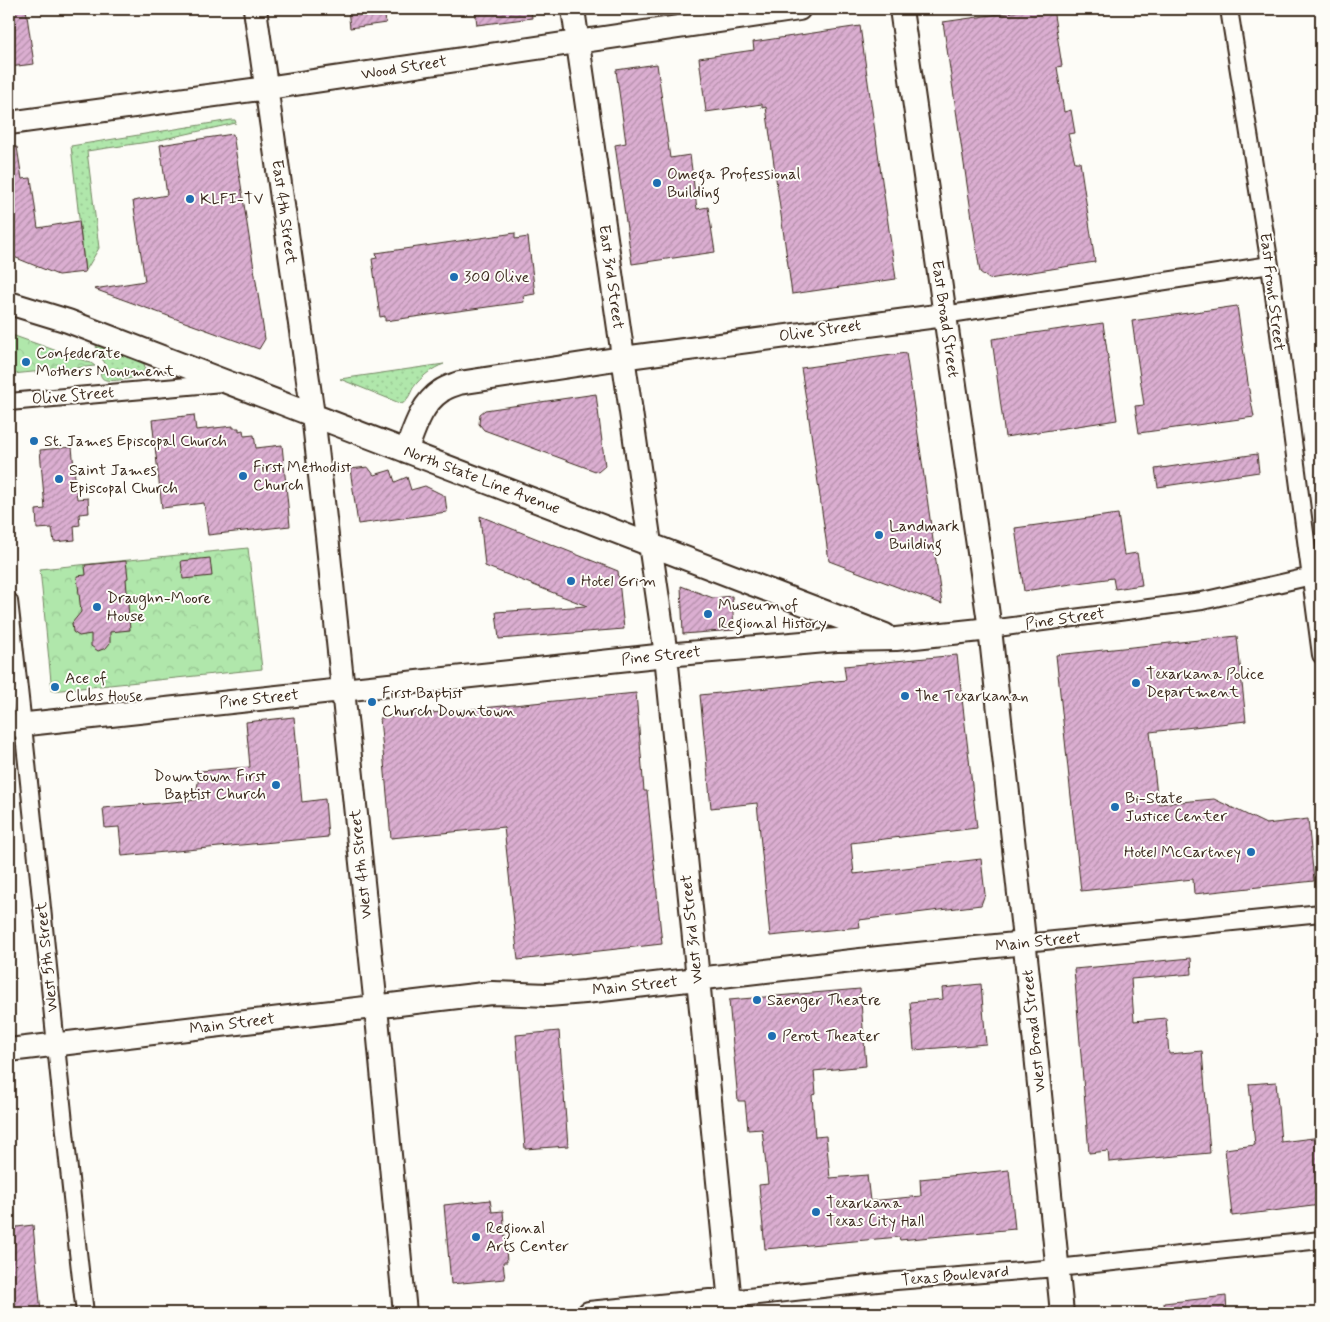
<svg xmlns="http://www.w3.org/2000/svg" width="1330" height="1322" font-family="Mynerve,sans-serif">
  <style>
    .grass { fill: url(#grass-dots); stroke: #768864 }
    .forest { fill: url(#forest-crowns); stroke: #768864 }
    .building { fill: url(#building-hatch); stroke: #3b2a1e }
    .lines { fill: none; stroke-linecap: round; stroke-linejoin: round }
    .street-casing { stroke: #3b2a1e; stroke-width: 20 }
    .secondary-casing { stroke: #3b2a1e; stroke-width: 26 }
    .street { stroke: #fdfcf7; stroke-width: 16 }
    .secondary { stroke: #fdfcf7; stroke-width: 22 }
    .poi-dot { fill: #1f6fb2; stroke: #fdfcf7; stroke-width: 2 }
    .labels { text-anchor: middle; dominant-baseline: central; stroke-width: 4; stroke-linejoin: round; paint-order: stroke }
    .street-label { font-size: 16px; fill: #3b2a1e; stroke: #fdfcf7 }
    .poi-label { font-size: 16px; fill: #3b2a1e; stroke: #fdfcf7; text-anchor: start }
  </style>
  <defs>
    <pattern id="grass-dots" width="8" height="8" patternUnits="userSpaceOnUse" patternTransform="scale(1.25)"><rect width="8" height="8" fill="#b0e7ab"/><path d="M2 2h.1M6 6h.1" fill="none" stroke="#98c693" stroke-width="1.8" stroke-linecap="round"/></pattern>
    <pattern id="forest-crowns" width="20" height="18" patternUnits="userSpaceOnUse" patternTransform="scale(1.25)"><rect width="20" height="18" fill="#b0e7ab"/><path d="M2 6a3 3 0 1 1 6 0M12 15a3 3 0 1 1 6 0" fill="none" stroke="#98c693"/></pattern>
    <pattern id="building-hatch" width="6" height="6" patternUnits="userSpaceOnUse" patternTransform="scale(1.25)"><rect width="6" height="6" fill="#dbaed1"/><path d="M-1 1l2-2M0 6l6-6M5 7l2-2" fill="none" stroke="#b38ea9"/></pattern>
  </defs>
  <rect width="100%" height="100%" fill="#fdfcf7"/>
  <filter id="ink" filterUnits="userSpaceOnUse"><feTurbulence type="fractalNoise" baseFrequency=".02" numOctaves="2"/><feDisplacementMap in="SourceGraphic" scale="10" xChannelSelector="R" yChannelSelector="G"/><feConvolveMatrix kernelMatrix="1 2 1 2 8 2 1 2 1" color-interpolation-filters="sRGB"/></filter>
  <g filter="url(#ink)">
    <!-- grass -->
    <path class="grass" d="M 231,120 L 235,120 L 236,123 L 155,141 L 87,151 L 99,248 L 85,272 L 71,146 Z
      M 96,343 L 143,361 L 145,367 L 143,374 C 139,378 112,382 106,380 C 102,379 102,378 100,374 L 105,370 L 106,365 L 103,360 L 97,356 Z
      M 444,364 C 432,368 421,377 413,388 C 410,394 408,400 402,404 L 340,379 Z"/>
    <!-- forest -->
    <path class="forest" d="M 9,334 L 91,363 L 95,366 L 12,374 L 9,372 Z
      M 248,548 L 262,669 L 52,691 L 40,569 Z"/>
    <!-- building -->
    <path class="building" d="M 9,9 L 26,9 L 34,64 L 9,67 Z
      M 348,9 L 384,9 L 386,23 L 350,28 Z
      M 475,9 L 531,9 L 532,18 L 477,25 Z
      M 1034,9 L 1053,9 L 1062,66 L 1057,67 L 1064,112 L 1071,110 L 1075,133 L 1068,134 L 1075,162 L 1080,162 L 1095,262 L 989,279 L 980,272 L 943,22 Z
      M 860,26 L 896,279 L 792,294 L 766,107 L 762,108 L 762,104 L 706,112 L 699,58 L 754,50 L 753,42 Z
      M 657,64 L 670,158 L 690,155 L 697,209 L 708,207 L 715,252 L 632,264 L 615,145 L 626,143 L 616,70 Z
      M 233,134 L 265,339 L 259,349 L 94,289 L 145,281 L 133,201 L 167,195 L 160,145 Z
      M 17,147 L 22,179 L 31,178 L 38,228 L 79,221 L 85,272 L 58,275 L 9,255 L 9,148 Z
      M 515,233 L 515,239 L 528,237 L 535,294 L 523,296 L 524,302 L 385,321 L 385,316 L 380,317 L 372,259 L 377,258 L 376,253 Z
      M 1237,306 L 1249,390 L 1254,417 L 1139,433 L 1135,406 L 1144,405 L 1132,321 Z
      M 1103,323 L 1117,420 L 1005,437 L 992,339 Z
      M 906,353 L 922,462 L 942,604 L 829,561 L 808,412 L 801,368 Z
      M 596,394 L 605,466 L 598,472 L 484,430 L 479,424 L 480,414 L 485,410 Z
      M 194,415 L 196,430 L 233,426 L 233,428 L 239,428 L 239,431 L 243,430 L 244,436 L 254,435 L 256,448 L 282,445 L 290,526 L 208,535 L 204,503 L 162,508 L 152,420 Z
      M 72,447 L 77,499 L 88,498 L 89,513 L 79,514 L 80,525 L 74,526 L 75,540 L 54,542 L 52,528 L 37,529 L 36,510 L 45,509 L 40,450 Z
      M 1257,454 L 1259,472 L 1158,487 L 1155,469 Z
      M 368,467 L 374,475 L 391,470 L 395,482 L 407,477 L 411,490 L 425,486 L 445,496 L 447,512 L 358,524 L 350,469 Z
      M 1118,514 L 1124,555 L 1137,553 L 1142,585 L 1115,589 L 1113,578 L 1024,591 L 1015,528 Z
      M 480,516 L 618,571 L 624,629 L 499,639 L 496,612 L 587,606 L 485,566 Z
      M 210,558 L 212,576 L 183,579 L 181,561 Z
      M 126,561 L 128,578 L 126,579 L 130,630 L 110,632 L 110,643 L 106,648 L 98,651 L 91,646 L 91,634 L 79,636 L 73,632 L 72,623 L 81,612 L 77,576 L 86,575 L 85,565 Z
      M 681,586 L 713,598 L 732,596 L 734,630 L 683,634 Z
      M 1237,636 L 1246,721 L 1150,732 L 1158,804 L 1214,799 L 1266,824 L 1308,819 L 1314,881 L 1194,894 L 1193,879 L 1081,891 L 1056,655 Z
      M 957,655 L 977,828 L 851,843 L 854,874 L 981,859 L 985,894 L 981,905 L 859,920 L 860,927 L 770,936 L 757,803 L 711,808 L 700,695 L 846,680 L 844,666 Z
      M 636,693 L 644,791 L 647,791 L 662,944 L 518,960 L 504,827 L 391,838 L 380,718 Z
      M 294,717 L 302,802 L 325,799 L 328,837 L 122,856 L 119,827 L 105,828 L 103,808 L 195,800 L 200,771 L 250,767 L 246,722 Z
      M 1191,958 L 1192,974 L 1131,979 L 1134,1021 L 1166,1018 L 1169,1054 L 1202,1051 L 1210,1153 L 1109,1162 L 1108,1151 L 1089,1153 L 1074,969 Z
      M 981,984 L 986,1044 L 914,1050 L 910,1002 L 943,999 L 942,988 Z
      M 860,989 L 866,1066 L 814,1071 L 816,1094 L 812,1095 L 815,1137 L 826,1136 L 830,1178 L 867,1175 L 870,1201 L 921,1196 L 920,1179 L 1009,1170 L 1015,1229 L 900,1240 L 899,1237 L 765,1249 L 759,1185 L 768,1184 L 762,1129 L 748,1130 L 745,1101 L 738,1101 L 729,1000 Z
      M 559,1031 L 568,1146 L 525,1149 L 516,1035 Z
      M 1276,1082 L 1281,1142 L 1321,1137 L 1321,1205 L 1232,1216 L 1225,1149 L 1255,1145 L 1249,1084 Z
      M 490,1200 L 492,1212 L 503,1211 L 507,1262 L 503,1262 L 505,1279 L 451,1284 L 444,1205 Z
      M 33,1225 L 41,1313 L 9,1313 L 9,1228 Z
      M 1226,1296 L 1227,1313 L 1165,1313 L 1164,1303 Z"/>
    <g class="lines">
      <!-- street casing -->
      <g class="street-casing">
        <path id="street" d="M 1229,9 L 1270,265 L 1321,655
          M 944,315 L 1270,265
          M 9,402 L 222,383
          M 9,601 C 37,838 57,1076 85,1313
          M 990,629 L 1202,601 L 1312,576
          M 1025,943 L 1321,913
          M 730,1299 L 896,1281 L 1057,1268 L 1321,1240"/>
      </g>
      <!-- secondary casing -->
      <g class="secondary-casing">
        <path id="secondary" d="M 255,9 L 313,415 L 327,536 L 376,1007 L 405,1313
          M 573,9 L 666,655 L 731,1313
          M 901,9 L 990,629 L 1029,985 L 1062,1313
          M 9,123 L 267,88 L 799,9
          M 9,303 L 68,321 L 885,635
          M 406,451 C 414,430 421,404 441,391 C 446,387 454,385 459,383 L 622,358 L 944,315
          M 9,726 L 666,655 L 837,640 L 896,639 L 990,629
          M 9,1050 L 492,993 L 548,995 L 585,992 L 869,959 L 1025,943
          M 589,1313 L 730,1299"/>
      </g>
      <!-- street -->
      <use href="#street" class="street"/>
      <!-- secondary -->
      <use href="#secondary" class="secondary"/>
    </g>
  </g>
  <!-- markers -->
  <g class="poi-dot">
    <circle cx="657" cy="183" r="5"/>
    <circle cx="190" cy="199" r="5"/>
    <circle cx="454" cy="277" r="5"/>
    <circle cx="26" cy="362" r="5"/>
    <circle cx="34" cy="441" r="5"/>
    <circle cx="243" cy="476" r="5"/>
    <circle cx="59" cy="479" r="5"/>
    <circle cx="879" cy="535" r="5"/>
    <circle cx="571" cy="581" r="5"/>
    <circle cx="97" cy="607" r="5"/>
    <circle cx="708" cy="614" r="5"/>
    <circle cx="1136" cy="683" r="5"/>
    <circle cx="55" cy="687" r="5"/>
    <circle cx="905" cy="696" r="5"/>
    <circle cx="372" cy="702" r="5"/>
    <circle cx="276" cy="785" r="5"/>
    <circle cx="1115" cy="807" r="5"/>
    <circle cx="1251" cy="852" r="5"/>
    <circle cx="757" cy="1000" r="5"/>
    <circle cx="772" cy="1036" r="5"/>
    <circle cx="816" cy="1212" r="5"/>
    <circle cx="476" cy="1237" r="5"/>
  </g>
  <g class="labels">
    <!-- street labels -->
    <g class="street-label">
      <text transform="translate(404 68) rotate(-9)">Wood Street</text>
      <text transform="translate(284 212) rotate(82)">East 4th Street</text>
      <text transform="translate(611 277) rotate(82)">East 3rd Street</text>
      <text transform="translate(1272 292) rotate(83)">East Front Street</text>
      <text transform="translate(945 319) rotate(82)">East Broad Street</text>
      <text transform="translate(820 331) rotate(-8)">Olive Street</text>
      <text transform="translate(73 396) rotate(-5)">Olive Street</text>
      <text transform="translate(482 480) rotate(21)">North State Line Avenue</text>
      <text transform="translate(1065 619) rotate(-8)">Pine Street</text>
      <text transform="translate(661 656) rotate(-6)">Pine Street</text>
      <text transform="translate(259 699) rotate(-6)">Pine Street</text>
      <text transform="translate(361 864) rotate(-96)">West 4th Street</text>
      <text transform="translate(692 929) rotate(-96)">West 3rd Street</text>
      <text transform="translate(1038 942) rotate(-6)">Main Street</text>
      <text transform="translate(47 957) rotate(-96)">West 5th Street</text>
      <text transform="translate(635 986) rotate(-6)">Main Street</text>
      <text transform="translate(232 1024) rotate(-7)">Main Street</text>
      <text transform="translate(1034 1031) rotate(-96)">West Broad Street</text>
      <text transform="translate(955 1276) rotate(-5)">Texas Boulevard</text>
    </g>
    <!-- poi labels -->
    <g class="poi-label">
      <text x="667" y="174">Omega Professional<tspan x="667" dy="18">Building</tspan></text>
      <text x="200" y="199">KLFI-TV</text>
      <text x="464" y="277">300 Olive</text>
      <text x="36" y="353">Confederate<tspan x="36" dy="18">Mothers Monument</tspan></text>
      <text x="44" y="441">St. James Episcopal Church</text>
      <text x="253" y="467">First Methodist<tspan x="253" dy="18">Church</tspan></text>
      <text x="69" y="470">Saint James<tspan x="69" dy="18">Episcopal Church</tspan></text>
      <text x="889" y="526">Landmark<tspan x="889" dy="18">Building</tspan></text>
      <text x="581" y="581">Hotel Grim</text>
      <text x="107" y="598">Draughn-Moore<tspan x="107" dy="18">House</tspan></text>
      <text x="718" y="605">Museum of<tspan x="718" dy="18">Regional History</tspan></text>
      <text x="1146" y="674">Texarkana Police<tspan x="1146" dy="18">Department</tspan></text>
      <text x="65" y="678">Ace of<tspan x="65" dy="18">Clubs House</tspan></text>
      <text x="382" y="693">First Baptist<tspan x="382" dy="18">Church Downtown</tspan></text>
      <text x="915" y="696">The Texarkanan</text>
      <text x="266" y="776" text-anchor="end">Downtown First<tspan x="266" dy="18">Baptist Church</tspan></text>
      <text x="1125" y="798">Bi-State<tspan x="1125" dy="18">Justice Center</tspan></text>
      <text x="1241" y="852" text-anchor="end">Hotel McCartney</text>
      <text x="767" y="1000">Saenger Theatre</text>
      <text x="782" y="1036">Perot Theater</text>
      <text x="826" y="1203">Texarkana<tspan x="826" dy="18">Texas City Hall</tspan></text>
      <text x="486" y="1228">Regional<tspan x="486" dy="18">Arts Center</tspan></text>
    </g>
  </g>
  <!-- margin -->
  <rect width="1330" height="1322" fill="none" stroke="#fdfcf7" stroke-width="30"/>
  <rect x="15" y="15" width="1300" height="1292" fill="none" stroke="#3b2a1e" stroke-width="2" filter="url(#ink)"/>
</svg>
